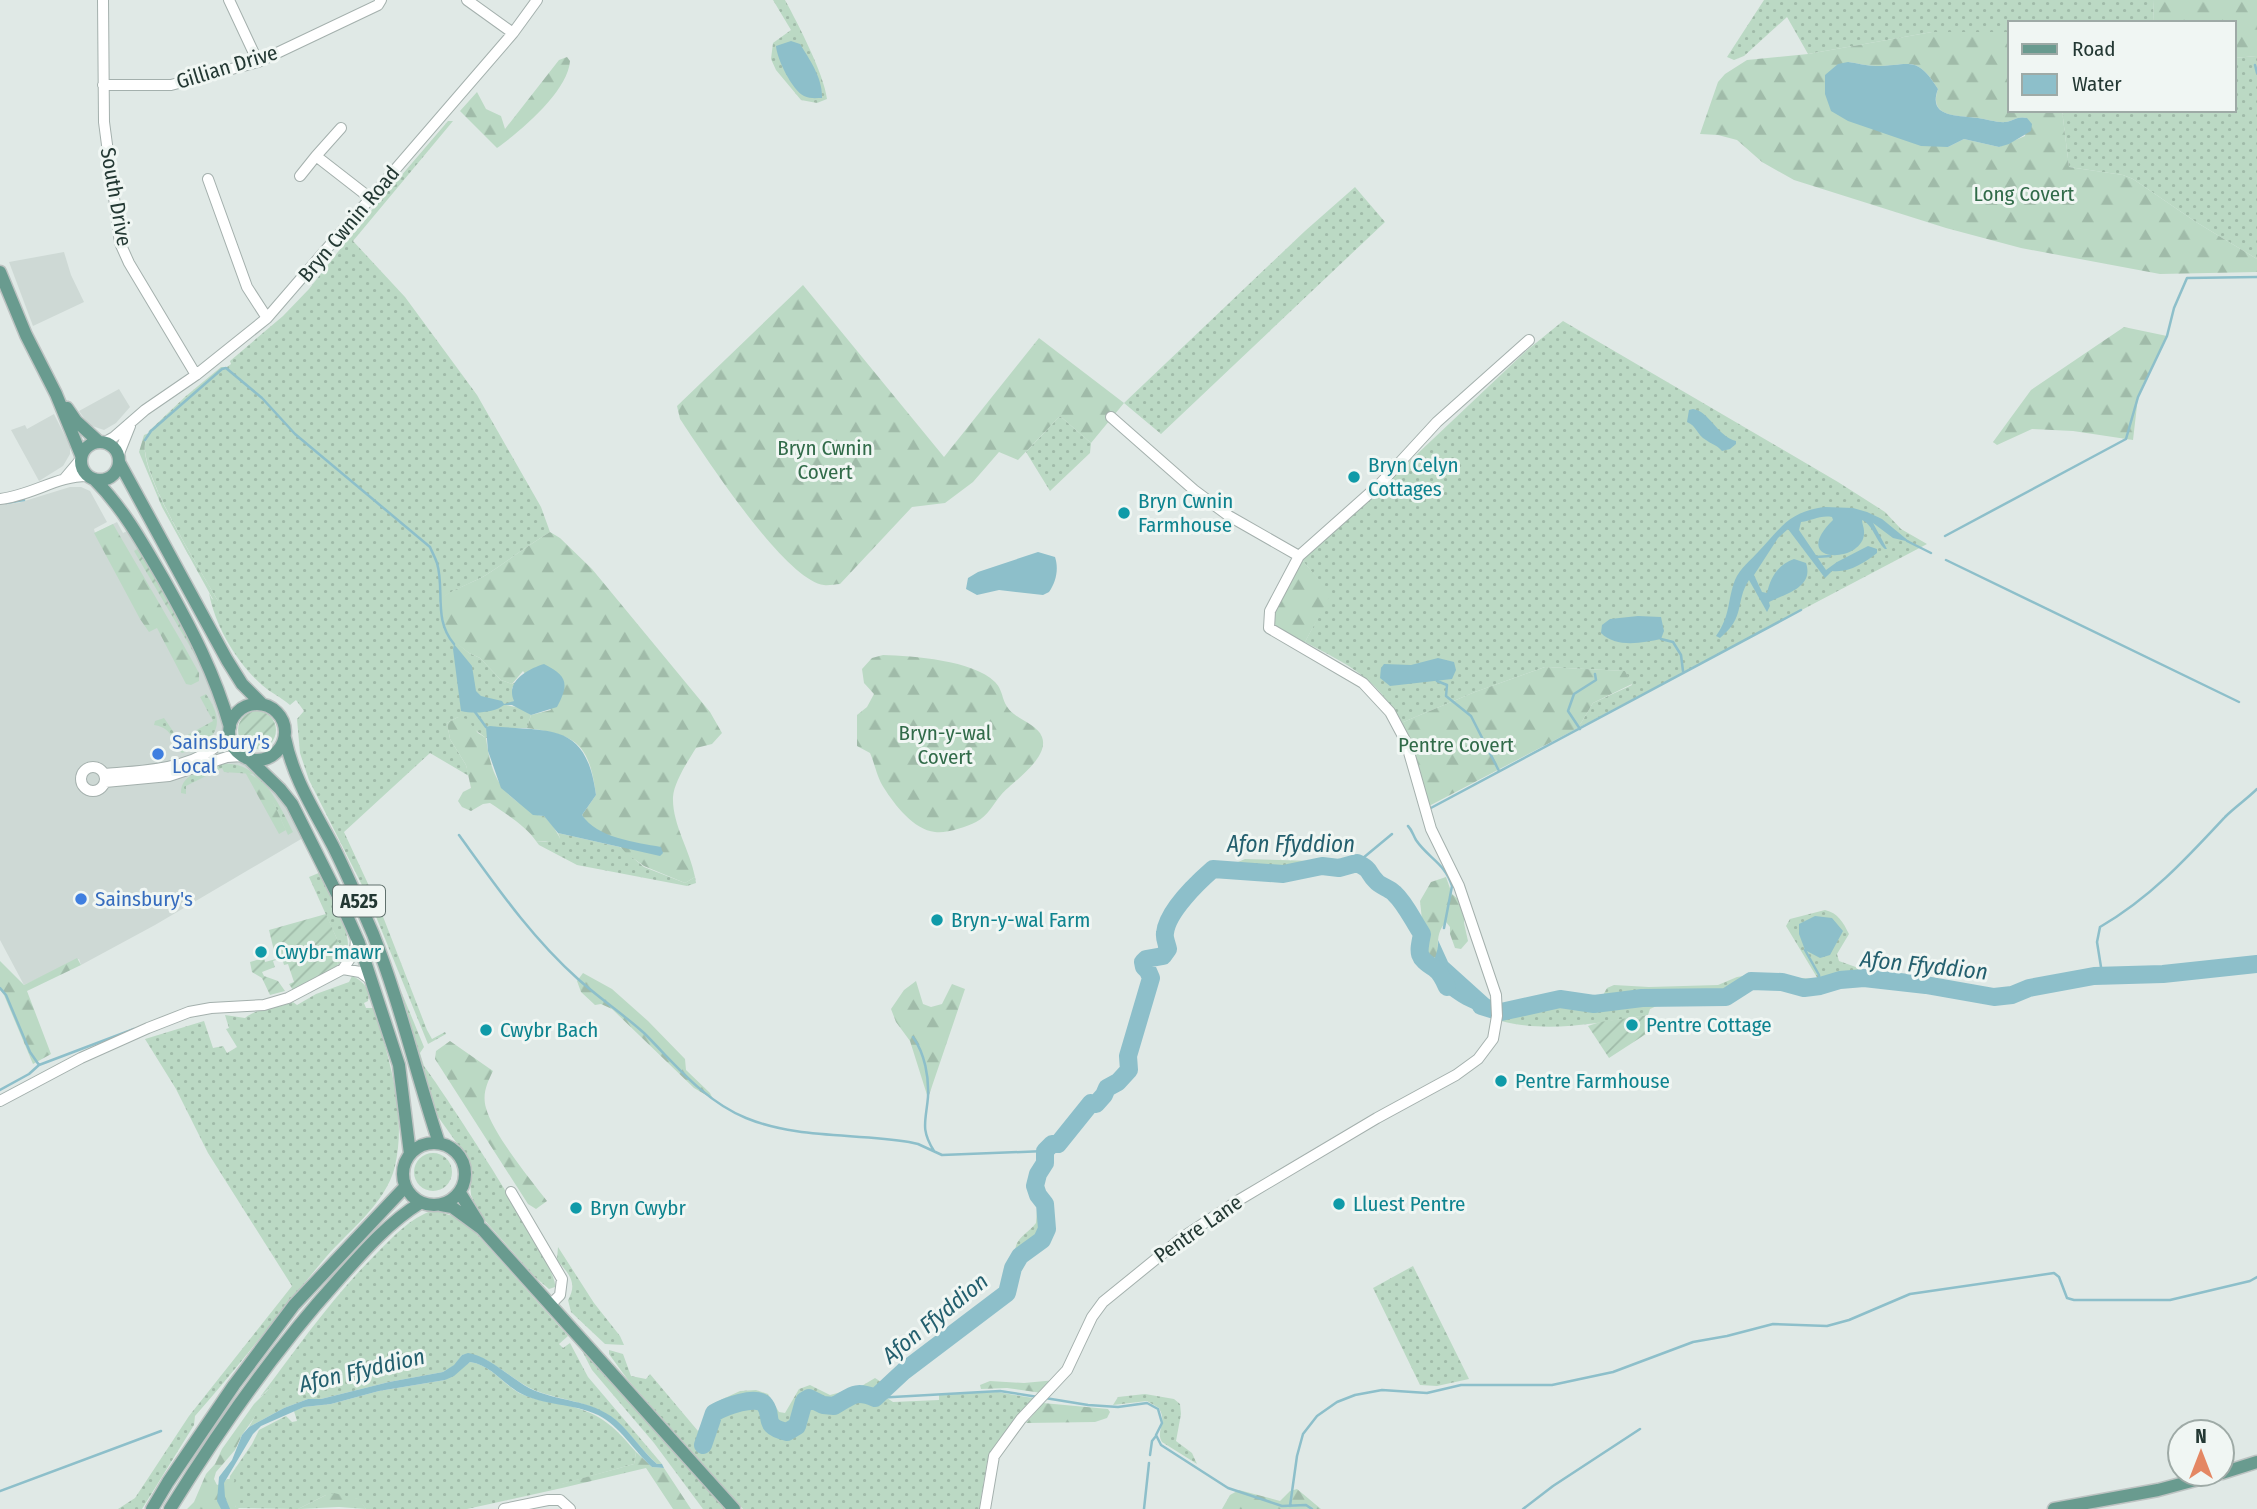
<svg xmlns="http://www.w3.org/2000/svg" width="2257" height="1509" font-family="'Fira Sans Condensed',sans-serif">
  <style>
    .built { fill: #ced9d5 }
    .grass { fill: url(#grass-dots) }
    .forest { fill: url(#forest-firs); fill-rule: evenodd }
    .garden { fill: url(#garden-furrows) }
    .water { fill: #8dbfca }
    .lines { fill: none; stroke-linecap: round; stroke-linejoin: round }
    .stream { stroke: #8dbfca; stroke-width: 2.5 }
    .river { stroke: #8dbfca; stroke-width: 18 }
    .minor-casing { stroke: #a4b0ad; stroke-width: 12 }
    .major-casing { stroke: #bdc3c2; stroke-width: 15 }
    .minor { stroke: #fff; stroke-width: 10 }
    .major { stroke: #699b8f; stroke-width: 12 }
    .culture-dot { fill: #0f9aa8; stroke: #f0f6f3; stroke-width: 2.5 }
    .shop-dot { fill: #3f7fe0; stroke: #f0f6f3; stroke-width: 2.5 }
    .labels { text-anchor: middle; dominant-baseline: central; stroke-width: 6; stroke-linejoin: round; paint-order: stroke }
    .shield { fill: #f0f6f3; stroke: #60716d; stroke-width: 2 }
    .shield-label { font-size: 19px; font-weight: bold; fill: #233833 }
    .street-label { font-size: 21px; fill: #233833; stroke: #f0f6f3 }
    .park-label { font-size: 21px; fill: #316b49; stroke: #f0f6f3 }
    .culture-label { font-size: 21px; fill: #0d838f; stroke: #f0f6f3; text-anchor: start }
    .shop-label { font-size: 21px; fill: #366cbe; stroke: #f0f6f3; text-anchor: start }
    .water-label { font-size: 23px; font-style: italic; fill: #235f6e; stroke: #f0f6f3 }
  </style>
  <defs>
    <pattern id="grass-dots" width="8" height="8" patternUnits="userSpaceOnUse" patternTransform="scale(1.75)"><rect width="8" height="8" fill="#bbd9c4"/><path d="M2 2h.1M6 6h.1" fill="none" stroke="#a0bba9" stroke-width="1.8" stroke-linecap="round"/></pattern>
    <pattern id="forest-firs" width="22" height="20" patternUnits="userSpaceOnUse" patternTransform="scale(1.75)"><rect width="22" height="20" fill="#bbd9c4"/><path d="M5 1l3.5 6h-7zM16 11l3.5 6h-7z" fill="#a0bba9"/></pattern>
    <pattern id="garden-furrows" width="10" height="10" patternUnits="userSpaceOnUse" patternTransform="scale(1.75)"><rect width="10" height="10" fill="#bbd9c4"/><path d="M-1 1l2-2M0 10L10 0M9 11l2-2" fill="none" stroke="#a0bba9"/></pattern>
  </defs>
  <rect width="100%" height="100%" fill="#e0e9e6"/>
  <!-- built -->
  <path class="built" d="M 64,252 L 71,275 L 84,302 L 33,326 L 9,262 Z
    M 119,389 L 130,407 L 116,423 L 104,430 L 89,425 L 79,411 Z
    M 54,414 L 70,446 L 70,454 L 63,466 L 39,481 L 11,430 L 25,425 L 27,429 Z
    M 70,487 L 81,487 L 90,491 L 107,522 L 94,529 L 95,533 L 117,522 L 123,533 L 129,530 L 196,638 L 230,727 L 230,741 L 235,749 L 251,760 L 308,835 L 155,925 L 81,965 L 79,959 L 24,985 L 0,940 L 0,504 L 18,503 Z"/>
  <!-- grass -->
  <path class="grass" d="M 773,0 L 785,0 C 798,24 824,74 827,99 L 817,103 L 801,100 L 776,70 L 771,59 L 773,43 L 791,30 Z
    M 1764,0 L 2153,0 L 2154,23 L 2010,23 L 2010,32 L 1932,32 L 1808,54 L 1787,17 L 1744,56 L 1734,60 L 1727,57 Z
    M 2257,56 L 2257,259 L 2196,222 L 2133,179 L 2123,175 L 2069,167 L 2062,110 L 2234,110 L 2234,58 Z
    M 448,121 L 453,121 L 353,241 L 405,297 L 477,395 L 541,507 L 550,532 C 528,545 508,561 486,575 C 473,583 447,591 439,602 L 447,635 L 469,653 L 480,658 L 501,680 L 512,684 L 518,681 L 512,688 L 514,701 L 506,705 L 521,708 L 531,715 L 527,728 L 509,728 L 486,738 L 458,717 L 447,723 L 450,739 L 466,765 L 469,776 L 430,753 L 344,832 L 382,914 L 427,1030 L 432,1039 L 445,1032 L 446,1034 L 428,1044 L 368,897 L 309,780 L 300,753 L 297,719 L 304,711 L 296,700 L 290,705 C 281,697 271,693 262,685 C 237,663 215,626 209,593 L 212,599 L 218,601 C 200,570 143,478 145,446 C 145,440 149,436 153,431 L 148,432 L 186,396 L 221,367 L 227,367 L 231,364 L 230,361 L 283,316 L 309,289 L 359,225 Z
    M 1355,187 L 1385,222 L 1161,434 L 1124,403 L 1305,231 Z
    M 1563,321 L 1838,482 L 1885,512 L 1901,529 L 1927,544 L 1578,728 L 1593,703 L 1632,685 L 1625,671 L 1545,667 L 1475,692 L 1401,723 C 1377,677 1348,665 1305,642 L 1330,594 L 1303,561 L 1304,555 L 1376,493 L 1526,351 Z
    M 1060,416 L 1091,443 L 1090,453 L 1050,491 L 1026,452 Z
    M 206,694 C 228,726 215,742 182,753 C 168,743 177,729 154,725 L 155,721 L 164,718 L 175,734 L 182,738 L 213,721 L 200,697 Z
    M 223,764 C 260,761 279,804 293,832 L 288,835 L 274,804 L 253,774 L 224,772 L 222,768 L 186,786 L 186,794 L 181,793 C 181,772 206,770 223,764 Z
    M 558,833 L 620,847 L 644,867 L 685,883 L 695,877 L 696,883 L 687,886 L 577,865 L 539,845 L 536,841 L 546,842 L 560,838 Z
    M 1245,859 L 1315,861 L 1316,864 L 1282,872 L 1231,865 Z
    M 321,872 C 329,892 349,926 348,947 C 348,956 343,960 337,966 L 341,948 L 309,877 Z
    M 1825,910 C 1838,913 1843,922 1849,934 L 1837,954 L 1839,961 L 1867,971 L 1867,981 L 1841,982 L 1818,989 L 1755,983 L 1744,986 L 1726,999 L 1672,999 L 1650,1009 L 1648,1015 C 1599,1022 1551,1034 1501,1021 L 1503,1010 L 1562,992 L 1580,997 L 1602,997 L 1607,988 L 1614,985 L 1649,987 L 1718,985 L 1737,977 L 1750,975 L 1818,979 L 1786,926 L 1790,919 Z
    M 352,976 C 362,980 371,989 368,1001 L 364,1003 L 366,1008 L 374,1008 C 389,1058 407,1114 395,1166 C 386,1205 345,1233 321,1263 C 279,1313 239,1366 195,1416 L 194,1425 L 142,1509 L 118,1509 L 135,1498 L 189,1416 L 292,1286 L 208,1153 L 176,1089 L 145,1039 L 204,1021 L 213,1048 L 223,1046 L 227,1053 L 237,1047 L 226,1029 L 229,1028 L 225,1015 L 245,1018 C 258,1007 277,1009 293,1002 L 297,1005 L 316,994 L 349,982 Z
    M 401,991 L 424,1047 L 420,1053 L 424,1066 C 443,1091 560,1269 555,1287 L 549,1289 L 535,1277 L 480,1215 L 471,1195 L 468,1159 L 434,1111 Z
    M414 1172a19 19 0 1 1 38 0a19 19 0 1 1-38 0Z
    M 1039,1206 L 1043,1206 C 1049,1231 1038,1244 1016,1255 C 1012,1239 1028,1234 1036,1223 L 1037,1209 Z
    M 433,1210 L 453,1216 L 472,1229 L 568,1336 L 559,1344 L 563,1348 L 570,1343 L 588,1377 L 662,1464 L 657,1464 C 640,1449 627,1427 608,1415 C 584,1400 557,1400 532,1389 C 513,1381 482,1349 462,1355 L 455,1365 L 443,1372 L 389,1382 L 321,1399 L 308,1399 L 284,1408 L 249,1427 L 271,1387 L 260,1397 C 298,1347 333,1296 377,1253 C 395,1235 409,1219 433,1210 Z
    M 558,1247 L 594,1303 L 620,1336 L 624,1345 L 605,1344 L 571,1312 L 568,1300 C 578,1283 569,1274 557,1260 Z
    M 1413,1266 L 1469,1379 L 1437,1386 L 1420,1385 L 1373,1288 Z
    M 577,1341 L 727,1509 L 703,1509 L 654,1443 L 592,1370 Z
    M 609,1350 L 623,1354 L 631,1376 L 646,1379 L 650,1374 L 698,1431 L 712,1404 L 740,1391 L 756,1390 L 768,1394 L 779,1412 L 785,1413 L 799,1389 L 810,1385 L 830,1395 L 860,1387 L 875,1378 L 886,1385 L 877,1394 L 855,1391 L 832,1403 L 809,1396 C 796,1404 799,1422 787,1430 C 764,1426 777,1414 766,1403 C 755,1392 720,1402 711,1414 C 706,1421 705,1431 699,1438 L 705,1447 C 718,1410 717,1401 763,1405 C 770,1420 768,1431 787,1435 L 798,1427 L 805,1402 L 808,1399 L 824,1407 L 839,1406 L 856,1396 L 887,1398 L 893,1402 L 939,1400 L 939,1394 L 997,1392 L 1033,1398 L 1035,1401 L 1022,1414 L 1017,1416 L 993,1449 L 987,1462 L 979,1509 L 743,1509 L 628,1380 L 609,1354 Z
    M 470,1362 C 491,1365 502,1383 519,1393 C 532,1399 547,1402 561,1404 C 599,1412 612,1424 636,1452 L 634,1464 L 562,1484 L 562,1488 L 467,1509 L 366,1509 L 358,1499 L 326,1495 L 298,1509 L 236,1508 L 228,1487 L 230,1476 L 252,1444 L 259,1430 L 286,1416 L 292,1422 L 297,1421 L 294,1411 L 304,1407 L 331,1404 L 379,1391 L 445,1380 Z
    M 1145,1394 L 1174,1399 L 1180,1404 L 1181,1414 L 1176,1441 L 1192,1453 L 1197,1464 L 1162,1442 C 1155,1430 1168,1424 1159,1408 L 1147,1401 L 1113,1405 L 1118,1397 Z"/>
  <!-- forest -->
  <path class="forest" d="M 2153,0 L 2257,0 L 2257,56 L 2234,58 L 2234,23 L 2154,23 Z
    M 1932,32 L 2010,32 L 2010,110 L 2062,110 L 2069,167 L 2123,175 L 2133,179 L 2196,222 L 2257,259 L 2257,272 L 2160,274 L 2021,248 L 1946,228 L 1794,180 L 1762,162 L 1737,140 L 1718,135 L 1700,134 L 1718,82 L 1725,74 L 1747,60 L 1808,54 ZM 1848,62 C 1857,63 1867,66 1876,66 C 1910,66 1916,54 1938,89 C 1928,118 1957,115 1978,118 C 1986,119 1998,123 2006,122 C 2015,120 2017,116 2027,118 L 2025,136 L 1999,147 L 1964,139 L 1948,147 Z
    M 567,57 L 570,61 C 568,91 521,131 497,148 L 460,111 L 477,92 L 486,109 L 501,116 L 505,129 L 559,60 Z
    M 803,285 L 944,457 L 1039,338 L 1124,403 L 1091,443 L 1060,416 L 1018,460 L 999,452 L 973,482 L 945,503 L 912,507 L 840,584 C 835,584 828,586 824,585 C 785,581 703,453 680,419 L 677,406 Z
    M 2124,327 L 2167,336 L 2138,397 L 2133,440 L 2073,431 L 2032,429 L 1997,445 L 1993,442 L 2031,390 Z
    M 154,431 C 150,435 146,439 145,444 C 140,475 201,571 218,601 L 215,603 L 162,507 L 139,452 L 144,435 Z
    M 113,524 L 184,646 L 199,673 L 199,681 L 191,685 L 186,684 L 157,628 L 149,632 L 140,619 L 94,533 Z
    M 550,532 L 560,538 L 592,569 L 710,712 L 722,733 L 712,744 L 696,748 C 688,761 674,782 673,797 C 672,824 690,850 695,877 L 685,883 L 644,866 L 626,853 L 614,840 L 590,827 L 582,815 L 596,795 C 589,743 577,735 527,728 L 531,715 L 551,710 L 523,671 L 512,684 L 501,680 L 480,658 L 469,653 L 447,636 L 439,601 C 447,591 473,583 486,575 C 508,561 528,545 550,532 Z
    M 1303,561 L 1331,594 L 1305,642 C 1297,642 1291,638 1284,634 C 1258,619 1287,582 1297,563 Z
    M 883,655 C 913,656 973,660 995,682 C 1005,692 1000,703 1014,714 C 1022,721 1038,726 1042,737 C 1050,758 1012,782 1001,795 C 993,804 988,816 976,822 C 966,827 945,834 935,832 C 914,830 894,804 884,788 C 877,778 875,764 870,753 L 857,746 L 857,715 L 867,707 L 874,694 L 864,683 L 862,669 L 872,658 Z
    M 1545,667 L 1625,671 L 1632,684 L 1593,703 L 1578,728 L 1429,806 L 1401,723 L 1475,692 Z
    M 458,717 L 467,719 L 478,733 L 486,738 C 490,767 496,788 521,804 C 532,811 530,815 544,816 L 553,826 L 560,838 L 555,842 L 536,841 C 527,827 505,813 490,803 L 483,804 L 471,811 L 462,807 L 458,801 L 463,792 L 471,788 L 466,765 L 450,739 L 447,723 Z
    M 245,772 C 266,778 277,812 286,830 L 279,834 Z
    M 1446,877 L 1452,894 L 1465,905 L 1464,923 L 1468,941 L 1461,949 L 1455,948 L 1450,934 L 1450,927 L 1446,922 C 1436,932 1438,944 1438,957 L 1431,961 L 1425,958 L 1422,952 L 1424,939 L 1420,901 L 1431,882 Z
    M 77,958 L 81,965 L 27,991 L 51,1054 L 33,1064 L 4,995 L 0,990 L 0,961 L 24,985 Z
    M 583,973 L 612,989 L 648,1021 L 685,1059 L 686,1070 L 710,1093 L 713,1099 L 694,1088 L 612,1009 L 601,1004 L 595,1005 L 581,992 L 577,981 Z
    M 916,981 L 923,1004 L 931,1007 L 942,1004 L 952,984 L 965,989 L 928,1098 L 910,1041 L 896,1022 L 891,1009 L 904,990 Z
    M 450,1041 L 493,1071 C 487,1083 482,1094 486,1108 C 493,1134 530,1179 547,1201 L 536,1209 L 528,1204 L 435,1059 L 436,1051 Z
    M 1056,1380 L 1042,1393 L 1007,1388 L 981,1389 L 980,1385 L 990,1381 L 1024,1383 Z
    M 271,1387 L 273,1391 L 242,1435 L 235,1450 L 216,1472 L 214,1479 L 217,1485 L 223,1483 L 227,1479 L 234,1479 L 238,1491 L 235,1506 L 239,1509 L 187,1509 L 194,1502 L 206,1474 L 215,1464 L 222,1449 L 254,1404 Z
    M 1043,1403 L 1108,1409 L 1110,1412 L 1107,1418 L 1095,1422 L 1026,1423 Z
    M 636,1452 L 652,1467 L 664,1468 L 691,1509 L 673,1509 L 646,1468 L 562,1488 L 561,1484 L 634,1464 Z
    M 1297,1489 L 1321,1509 L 1222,1509 L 1230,1495 L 1239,1490 L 1280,1501 L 1290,1491 Z
    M 334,1493 L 359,1499 L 366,1509 L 339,1507 L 298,1509 L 326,1495 Z"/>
  <!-- garden -->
  <path class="garden" d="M 140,547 L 180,620 L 202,667 L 134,551 Z
    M238 730a19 19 0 1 1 38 0a19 19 0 1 1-38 0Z
    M 326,914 L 341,948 L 337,966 L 293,990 L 289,984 L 294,982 L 288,964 L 284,965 L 282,958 L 273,961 L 275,967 L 262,972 L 264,976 L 278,981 L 285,991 L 270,995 L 262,978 L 252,972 L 250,962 L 264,958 L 265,962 L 276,959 L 269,930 Z
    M 1648,1015 L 1646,1034 L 1609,1058 L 1588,1026 L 1600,1022 Z"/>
  <!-- water -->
  <path class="water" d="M 791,41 L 800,44 C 810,60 823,79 822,98 C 816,98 810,99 804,96 C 792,90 777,59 776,46 Z
    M 1848,62 C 1857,63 1867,66 1876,66 C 1910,66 1916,54 1938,89 C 1927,118 1958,115 1978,118 C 1986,119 1998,123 2006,122 C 2015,120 2017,116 2027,118 L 2032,124 L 2031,131 L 2009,144 L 1999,147 L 1964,139 L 1948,147 L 1921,146 L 1848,121 L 1831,111 L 1825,94 L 1825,75 L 1838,64 Z
    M 1693,409 C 1709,411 1718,437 1736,441 L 1736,444 L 1730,449 L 1722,451 C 1716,444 1712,445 1706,440 C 1697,435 1697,426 1687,422 L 1689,410 Z
    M 1825,507 L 1853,508 L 1867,512 L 1882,519 L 1910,542 L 1893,538 L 1873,523 L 1887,549 L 1885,549 C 1876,541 1873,525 1862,520 C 1862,524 1864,527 1864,531 C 1867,564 1786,566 1833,520 L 1832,517 C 1819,515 1812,521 1801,522 L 1799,530 L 1826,570 L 1837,562 L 1868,546 L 1877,549 L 1877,553 C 1864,563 1849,573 1832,571 L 1825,578 L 1788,529 L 1778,538 L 1754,575 L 1762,592 L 1767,593 C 1771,576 1778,565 1794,559 L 1806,563 C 1814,587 1787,593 1769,602 L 1770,606 L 1767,612 L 1749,580 C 1735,601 1746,617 1720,638 L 1716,636 C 1731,615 1727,601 1735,580 C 1740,568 1751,560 1759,551 C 1782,527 1788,512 1825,507 Z
    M 1038,552 L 1055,557 C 1059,569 1056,582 1049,592 L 1043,595 L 999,590 L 977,595 L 966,589 L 968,578 L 978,572 Z
    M 1638,616 L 1661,617 L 1664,631 L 1661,639 C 1642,643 1616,648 1601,633 L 1602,625 L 1610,619 Z
    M 454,644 L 472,666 L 476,691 L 481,696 L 502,701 L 504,704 L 514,701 C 505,681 528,669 544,664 C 568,676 569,684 557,707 L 531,715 L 512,705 L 504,705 C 494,713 474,714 461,711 L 453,649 Z
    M 1438,658 L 1454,662 L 1456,670 L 1452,679 L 1390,686 L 1380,678 L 1381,668 L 1384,664 L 1411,665 Z
    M 490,726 C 551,732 586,721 596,795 L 582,815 C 597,838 635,842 661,847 L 663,853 L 660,856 L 558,833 L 544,816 L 533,815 L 501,788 L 488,751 L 486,727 Z
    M 1815,916 L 1832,918 L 1843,931 L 1830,955 L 1820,958 L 1805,950 L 1799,934 L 1799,924 Z
    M 1438,940 L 1448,962 L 1489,999 L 1494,1010 L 1490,1015 C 1470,1010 1432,992 1433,967 C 1434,957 1439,951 1438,940 Z
    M 468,1353 C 487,1355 512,1379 529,1388 C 557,1402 591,1399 616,1420 C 631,1433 642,1451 657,1464 L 662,1464 L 664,1468 L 652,1467 C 634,1451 620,1426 598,1415 C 573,1403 544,1406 520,1393 C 502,1383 491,1365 470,1362 L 454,1376 L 445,1380 L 379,1391 L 331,1404 L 304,1407 L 261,1426 L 253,1434 L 224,1483 L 225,1497 L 230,1509 L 221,1509 L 217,1501 L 219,1477 L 232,1460 L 242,1435 L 249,1427 L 284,1408 L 308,1399 L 321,1399 L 389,1382 L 443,1372 L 454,1365 L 462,1355 Z"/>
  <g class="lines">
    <!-- stream -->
    <path class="stream" d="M 2255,65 L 2257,73
      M 145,440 L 151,431 L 222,369 L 226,368 L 262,398 L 295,434 L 430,547 C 432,552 435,557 437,563 C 445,590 433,620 454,644
      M 6,503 L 24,500
      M 1945,536 L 2126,439 L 2138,397 L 2167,336 L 2174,308 L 2187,278 L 2257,277
      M 1907,541 L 1931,553
      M 1816,557 L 1830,556
      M 1946,560 L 2239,702
      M 1661,639 L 1673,642 L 1681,655 L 1683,671
      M 1437,681 L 1447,685 L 1446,696 L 1471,716 L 1499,771
      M 475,712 L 486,727
      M 1580,729 L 1568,711 L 1574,694 L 1596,680 L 1595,674
      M 1429,809 L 1801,610
      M 1408,826 C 1412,830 1413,835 1416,840 C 1428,858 1445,863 1452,886 L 1444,928
      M 459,835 C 496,886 531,937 578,979 C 599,998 623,1014 644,1033 C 675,1064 704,1101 746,1118 C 797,1139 855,1133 909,1142 L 918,1144 L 942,1155 L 1045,1151
      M 1357,863 L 1392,834
      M 1805,950 L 1819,975 L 1820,986
      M 2094,976 L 2101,967 L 2097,942 L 2100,927 C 2150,898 2186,859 2225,817 C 2235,807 2247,799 2257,789
      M 0,988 L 6,995 L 30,1052 L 39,1065 L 29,1074 L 0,1090
      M 913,1037 C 925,1054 929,1077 928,1097 C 926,1121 920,1129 934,1151
      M 39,1065 L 134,1029
      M 875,1398 L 1000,1391 L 1038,1397
      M 1045,1398 L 1088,1405 L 1118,1407 L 1147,1403 L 1158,1409 L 1162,1423 L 1156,1435 L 1161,1445 L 1228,1488 L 1282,1506 L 1306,1505 L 1312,1509
      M 1150,1455 L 1152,1441 L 1156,1436
      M 0,1491 L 161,1431
      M 1290,1506 L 1297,1456 L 1303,1434 L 1317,1416 L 1337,1402 L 1355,1395 L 1382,1390 L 1427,1393 L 1461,1385 L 1552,1385 L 1613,1372 L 1693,1342 L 1727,1336 L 1773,1324 L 1827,1326 L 1849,1320 L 1910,1294 L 2054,1273 L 2059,1277 L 2067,1298 L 2074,1300 L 2170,1300 L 2250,1281 L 2257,1277
      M 1144,1509 L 1149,1463
      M 1523,1509 L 1553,1486 L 1640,1429"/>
    <!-- river -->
    <path class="river" d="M 1481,1006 L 1501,1012 L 1560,999 L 1594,1004 L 1642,998 L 1726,997 L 1751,981 L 1782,982 L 1804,988 L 1820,986 L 1840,980 L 1864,978 L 1926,985 L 1994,997 L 2012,995 L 2029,988 L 2094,976 L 2163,974 L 2257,964
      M 703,1445 L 714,1413 C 724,1407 757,1394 765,1405 C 774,1417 761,1426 787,1432 L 797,1426 L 804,1401 L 809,1398 L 823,1405 L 834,1406 C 851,1397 854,1389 875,1398 L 904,1371 L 1007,1293 L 1013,1268 L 1020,1256 L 1042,1240 L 1047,1229 L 1045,1204 L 1038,1195 L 1035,1186 L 1038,1174 L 1045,1163 L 1045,1151 L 1052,1144 L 1058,1144 L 1091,1103 L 1096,1104 L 1104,1095 L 1107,1088 L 1118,1082 L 1129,1070 L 1128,1056 L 1151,978 L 1148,971 L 1144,967 L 1143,962 L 1146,959 L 1163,956 L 1168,949 C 1167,944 1164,938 1165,933 C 1167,912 1197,883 1213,869 L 1283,874 L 1322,866 L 1339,868 L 1357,863 C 1372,870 1367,872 1376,881 C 1380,886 1389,888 1394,893 C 1406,904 1413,921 1422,934 C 1418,954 1417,957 1434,968 C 1440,972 1444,980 1447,987"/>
    <!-- minor casing -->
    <g class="minor-casing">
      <path id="minor" d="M 103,0 L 104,122 L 120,243 L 129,263 L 196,375
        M 229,0 L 258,62
        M 467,0 L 513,33
        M 103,85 L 171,85 L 258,62 L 378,5 L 381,0
        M 341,128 L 316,156 L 370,198
        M 300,176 L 316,156
        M 208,179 L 247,287 L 267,318
        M 1111,417 L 1194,490 L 1229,516 L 1299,556
        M 105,442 L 114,437 L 145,410 L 196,375 L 267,318 L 513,33 L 537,0
        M 118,456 L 130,426
        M 65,478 L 81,459
        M 0,499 C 31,496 58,475 89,476
        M81 779a12 12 0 1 1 24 0a12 12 0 1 1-24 0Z
        M 105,774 C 139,771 185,770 214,748 C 220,743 224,737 229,731
        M 105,782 L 169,776 L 227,757 L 242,756
        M 343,969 L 360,972 L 371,980
        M 0,1101 L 81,1058 L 148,1028 L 189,1012 L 211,1008 L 264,1005 L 288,998 L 343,969 L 355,951 L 356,939
        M 511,1192 L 562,1279 L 560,1295 L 551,1304
        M 504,1509 L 548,1500 L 560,1500 L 570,1509
        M 985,1509 L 994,1456 L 1021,1419 L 1067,1370 L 1092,1317 L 1103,1302 L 1183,1237 L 1239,1200 L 1377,1118 L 1456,1075 L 1478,1059 L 1493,1039 L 1497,1016 L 1496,995 L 1459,886 L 1431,829 L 1406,742 L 1390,712 L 1363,683 L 1269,628 L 1270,611 L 1299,556 L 1380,484 L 1437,422 L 1529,340"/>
    </g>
    <!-- major casing -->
    <g class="major-casing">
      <path id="major" d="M 0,272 L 26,335 L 56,394 L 81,455
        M 67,408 L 76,421 L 99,442
        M81 461a19 19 0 1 1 38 0a19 19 0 1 1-38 0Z
        M 119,462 L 227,660 L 242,684 L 262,704
        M 94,479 C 124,509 143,544 164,580 C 191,628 215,674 230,727
        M229 732a28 28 0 1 1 56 0a28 28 0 1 1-56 0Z
        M 285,738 C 293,778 314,810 333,846 C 347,874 360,904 373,934 C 400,1002 416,1074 439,1143
        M 248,758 L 280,789 L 292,804 L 339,898 L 359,943 L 399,1065 L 410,1154
        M403 1174a31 31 0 1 1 62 0a31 31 0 1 1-62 0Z
        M 460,1193 L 478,1222
        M 441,1205 L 452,1207 L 482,1229 L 734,1509
        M 2222,1473 L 2257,1462
        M 152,1509 L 168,1482 L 234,1385 L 294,1305 L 405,1187
        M 170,1509 C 220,1428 274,1351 338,1280 C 363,1252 388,1223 420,1203
        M 2054,1509 L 2158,1490 L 2218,1474"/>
    </g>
    <!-- minor -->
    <use href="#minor" class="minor"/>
    <!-- major -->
    <use href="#major" class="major"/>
  </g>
  <!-- markers -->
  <g class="culture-dot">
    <circle cx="1354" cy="477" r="7"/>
    <circle cx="1124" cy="513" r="7"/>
    <circle cx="937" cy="920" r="7"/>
    <circle cx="261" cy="952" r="7"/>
    <circle cx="1632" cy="1025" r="7"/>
    <circle cx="486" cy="1030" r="7"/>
    <circle cx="1501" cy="1081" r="7"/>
    <circle cx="1339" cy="1204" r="7"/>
    <circle cx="576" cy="1208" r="7"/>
  </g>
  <g class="shop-dot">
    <circle cx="158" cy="754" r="7"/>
    <circle cx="81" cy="899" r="7"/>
  </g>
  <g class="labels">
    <!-- shield labels -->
    <rect class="shield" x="333" y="885.5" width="52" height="31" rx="5"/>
    <g class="shield-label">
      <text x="359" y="901">A525</text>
    </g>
    <!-- street labels -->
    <g class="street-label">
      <text transform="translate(227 67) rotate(-17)">Gillian Drive</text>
      <text transform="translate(116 197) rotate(80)">South Drive</text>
      <text transform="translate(349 224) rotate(-50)">Bryn Cwnin Road</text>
      <text transform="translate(1198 1229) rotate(-35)">Pentre Lane</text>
    </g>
    <!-- park labels -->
    <g class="park-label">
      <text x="2024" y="194">Long Covert</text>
      <text x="825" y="448">Bryn Cwnin<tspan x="825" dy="24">Covert</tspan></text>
      <text x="945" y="733">Bryn-y-wal<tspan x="945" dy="24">Covert</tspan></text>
      <text x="1456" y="745">Pentre Covert</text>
    </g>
    <!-- culture labels -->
    <g class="culture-label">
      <text x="1368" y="465">Bryn Celyn<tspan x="1368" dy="24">Cottages</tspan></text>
      <text x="1138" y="501">Bryn Cwnin<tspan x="1138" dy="24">Farmhouse</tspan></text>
      <text x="951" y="920">Bryn-y-wal Farm</text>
      <text x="275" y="952">Cwybr-mawr</text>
      <text x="1646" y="1025">Pentre Cottage</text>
      <text x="500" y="1030">Cwybr Bach</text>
      <text x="1515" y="1081">Pentre Farmhouse</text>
      <text x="1353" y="1204">Lluest Pentre</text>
      <text x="590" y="1208">Bryn Cwybr</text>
    </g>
    <!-- shop labels -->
    <g class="shop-label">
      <text x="172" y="742">Sainsbury's<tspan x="172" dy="24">Local</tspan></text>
      <text x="95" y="899">Sainsbury's</text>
    </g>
    <!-- water labels -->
    <g class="water-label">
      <text x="1291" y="844">Afon Ffyddion</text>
      <text transform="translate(1924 965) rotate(6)">Afon Ffyddion</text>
      <text transform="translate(935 1318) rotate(-39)">Afon Ffyddion</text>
      <text transform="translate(362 1370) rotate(-13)">Afon Ffyddion</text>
    </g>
  </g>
  <!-- legend -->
  <rect x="2008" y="21" width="228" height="91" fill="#f0f6f3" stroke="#9eaaa6" stroke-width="2"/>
  <rect x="2022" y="44" width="35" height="10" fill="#699b8f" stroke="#9eaaa6" stroke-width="2"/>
  <text x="2072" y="56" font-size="21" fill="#233833">Road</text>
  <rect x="2022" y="74" width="35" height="21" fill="#8dbfca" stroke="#9eaaa6" stroke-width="2"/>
  <text x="2072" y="91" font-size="21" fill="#233833">Water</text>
  <!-- north arrow -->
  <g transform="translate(2201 1453)"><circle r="33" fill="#f0f6f3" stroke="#9eaaa6" stroke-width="2"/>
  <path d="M0-5L12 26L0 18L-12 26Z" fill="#e48763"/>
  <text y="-10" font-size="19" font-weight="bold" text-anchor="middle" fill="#233833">N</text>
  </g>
</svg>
